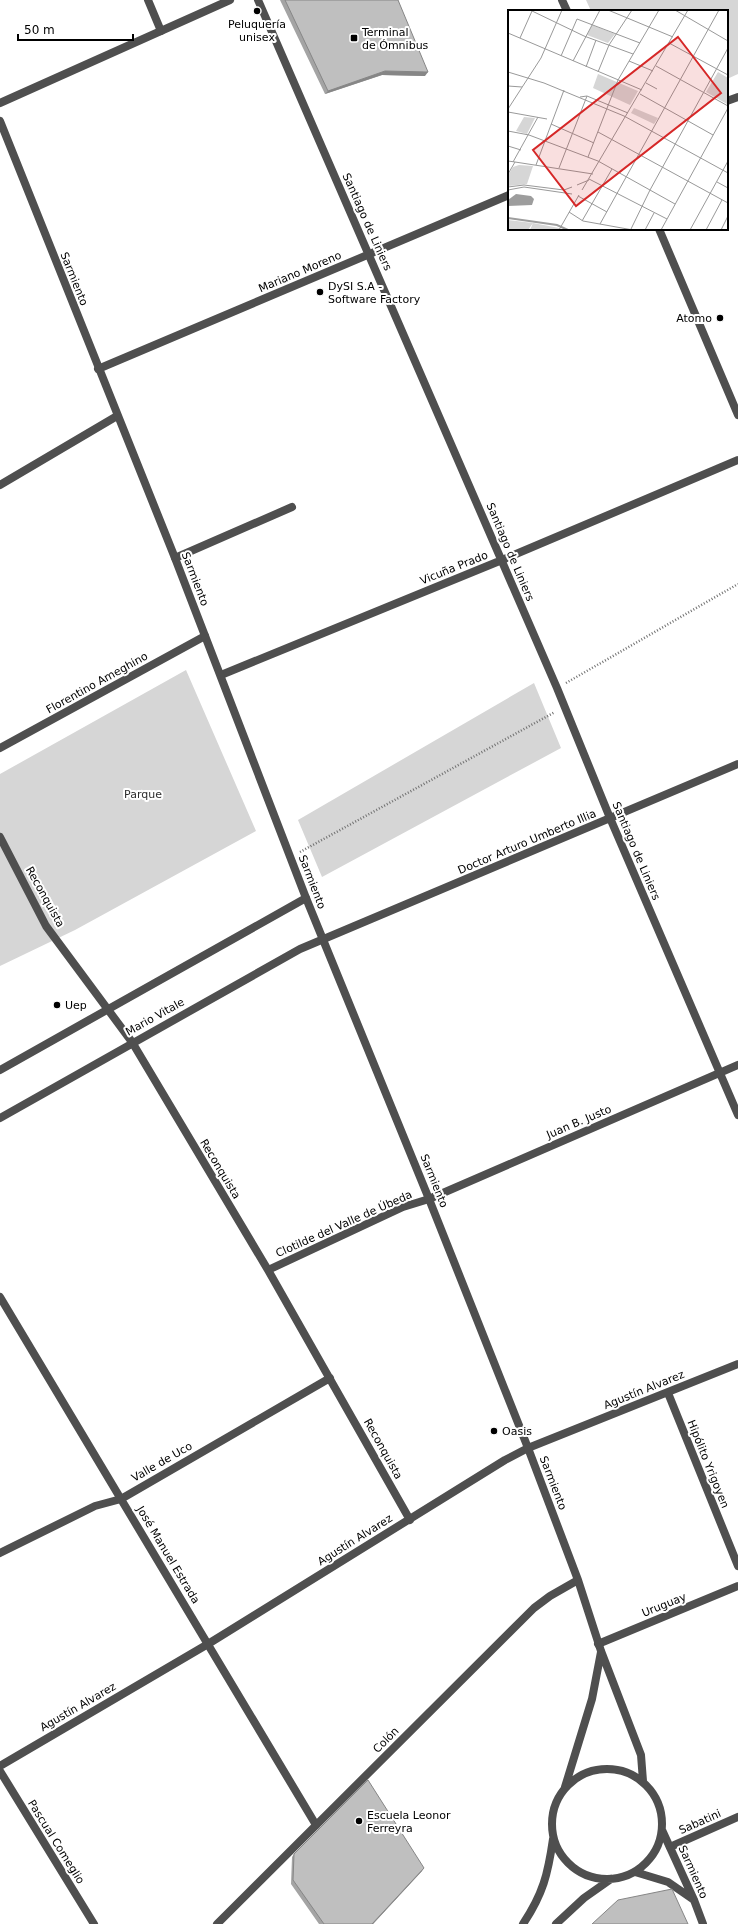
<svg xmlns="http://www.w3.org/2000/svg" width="738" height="1924" font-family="'DejaVu Sans',sans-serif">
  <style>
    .green { fill: #d6d6d6 }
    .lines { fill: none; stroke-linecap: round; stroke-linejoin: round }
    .path { stroke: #717171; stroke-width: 2.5; stroke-dasharray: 1 2; stroke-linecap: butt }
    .service { stroke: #4f4f4f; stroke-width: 8 }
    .minor { stroke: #4f4f4f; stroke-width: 8 }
    .tertiary { stroke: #4f4f4f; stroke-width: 8 }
    .wall { fill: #a4a4a4 }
    .shaded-wall { fill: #868686 }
    .building { fill: #bfbfbf; stroke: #868686 }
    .poi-dot { fill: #000; stroke: #fff; stroke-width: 1.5 }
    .labels { text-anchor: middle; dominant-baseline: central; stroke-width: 4; stroke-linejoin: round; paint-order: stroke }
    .poi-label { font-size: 11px; fill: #000; stroke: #fff; text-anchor: start }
    .street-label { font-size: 11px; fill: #000; stroke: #fff }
    .park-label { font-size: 11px; fill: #2d2d2d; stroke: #fff }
    .inset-river { fill: none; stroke: #9d9d9d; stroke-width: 2 }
    .inset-road { fill: none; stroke: #999; stroke-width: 1 }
    .view { fill: #d62828; fill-opacity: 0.15; stroke: #d62828; stroke-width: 2 }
    .inset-edge { fill: none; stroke: #000; stroke-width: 2 }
  </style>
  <rect width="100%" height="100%" fill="#fff"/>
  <!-- green -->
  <path class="green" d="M 586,0 L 738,0 L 738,74 L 727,79 L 727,11 L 591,11 Z
    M 186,670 L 256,831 L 75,930 L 0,966 L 0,774 Z
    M 534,683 L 561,748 L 322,877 L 298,820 Z"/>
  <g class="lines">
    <!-- path -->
    <path class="path" d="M 566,683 L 738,584
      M 300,852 L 555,712"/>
    <!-- service -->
    <path class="service" d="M 148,0 L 161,31"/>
    <!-- minor -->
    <path class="minor" d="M 258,0 L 557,688 L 610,818 L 738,1115
      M 562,0 L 567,11
      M 727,101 L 738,97
      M 0,103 L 230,0
      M 659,229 L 738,415
      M 98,369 L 509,195
      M 0,485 L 117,416
      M 175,558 L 292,507
      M 221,675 L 502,560 L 738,460
      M 0,748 L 205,636
      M 0,837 L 46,926 L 132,1042 L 268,1270 L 410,1520
      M 0,1070 L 306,898
      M 0,1118 L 300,949 L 738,764
      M 268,1270 L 403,1207 L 429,1199 L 738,1065
      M 0,1297 L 316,1825
      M 668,1393 L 738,1566
      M 0,1553 L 95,1506 L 121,1499 L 330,1378
      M 598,1644 L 738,1586
      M 0,1766 L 208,1644 L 505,1460 L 528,1448 L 738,1364
      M 0,1771 L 94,1924
      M 670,1847 L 738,1817"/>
    <!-- tertiary -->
    <path class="tertiary" d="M 0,121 L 175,558 L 306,898 L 429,1199 L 528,1448 L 578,1580 L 601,1651 L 641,1755 L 643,1781
      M552 1824a55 55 0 1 1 110 0a55 55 0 1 1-110 0Z
      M 565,1787 L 592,1699 L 601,1652
      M 662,1830 L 694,1900 L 703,1924
      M 635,1872 L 668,1882 L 694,1900
      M 217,1924 L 534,1608 L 550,1596 L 578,1580
      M 523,1924 C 543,1894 548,1874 553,1839
      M 556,1924 L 584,1898 L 611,1879"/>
  </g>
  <!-- wall -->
  <path class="wall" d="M 280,0 L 398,0 L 425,76 L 382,75 L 325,94 Z
    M 294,1854 L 422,1871 L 373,1924 L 319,1924 L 291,1884 L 292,1857 Z"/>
  <!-- shaded-wall -->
  <path class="shaded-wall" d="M 385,71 L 428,72 L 425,76 L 382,75 L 325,94 L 328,91 Z
    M 424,1868 L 422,1871 L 373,1924 L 372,1924 Z"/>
  <!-- building -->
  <path class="building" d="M 285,0 L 398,0 L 428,72 L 385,71 L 328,91 Z
    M 368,1780 L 424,1868 L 372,1924 L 324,1924 L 293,1880 L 294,1854 Z
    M 672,1889 L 688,1924 L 592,1924 L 618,1900 Z"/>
  <!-- markers -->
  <g class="poi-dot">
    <circle cx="257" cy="11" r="4"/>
    <rect x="350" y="34" width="8" height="8" rx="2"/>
    <circle cx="320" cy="292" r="4"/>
    <circle cx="720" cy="318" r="4"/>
    <circle cx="57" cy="1005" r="4"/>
    <circle cx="494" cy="1431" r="4"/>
    <circle cx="359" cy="1821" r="4"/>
  </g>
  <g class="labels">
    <!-- poi labels -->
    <g class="poi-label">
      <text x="257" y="24" text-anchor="middle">Peluquería<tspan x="257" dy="13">unisex</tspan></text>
      <text x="362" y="32">Terminal<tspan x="362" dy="13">de Ómnibus</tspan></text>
      <text x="328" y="286">DySI S.A -<tspan x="328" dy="13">Software Factory</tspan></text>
      <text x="712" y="318" text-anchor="end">Atomo</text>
      <text x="65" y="1005">Uep</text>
      <text x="502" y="1431">Oasis</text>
      <text x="367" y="1815">Escuela Leonor<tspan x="367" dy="13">Ferreyra</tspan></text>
    </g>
    <!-- street labels -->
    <g class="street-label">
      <text transform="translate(367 222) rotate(66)">Santiago de Liniers</text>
      <text transform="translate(300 272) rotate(-23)">Mariano Moreno</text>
      <text transform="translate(74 279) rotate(68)">Sarmiento</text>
      <text transform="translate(510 552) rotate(67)">Santiago de Liniers</text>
      <text transform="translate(454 568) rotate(-22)">Vicuña Prado</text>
      <text transform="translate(195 579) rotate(69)">Sarmiento</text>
      <text transform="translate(97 683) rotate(-29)">Florentino Ameghino</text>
      <text transform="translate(527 842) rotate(-23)">Doctor Arturo Umberto Illia</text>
      <text transform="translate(636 851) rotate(67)">Santiago de Liniers</text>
      <text transform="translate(312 882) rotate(69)">Sarmiento</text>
      <text transform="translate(45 897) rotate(61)">Reconquista</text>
      <text transform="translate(155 1017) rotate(-29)">Mario Vitale</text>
      <text transform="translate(579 1122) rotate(-23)">Juan B. Justo</text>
      <text transform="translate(220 1169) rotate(59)">Reconquista</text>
      <text transform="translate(434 1181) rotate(68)">Sarmiento</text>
      <text transform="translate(344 1224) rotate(-24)">Clotilde del Valle de Úbeda</text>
      <text transform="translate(644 1390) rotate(-22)">Agustín Alvarez</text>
      <text transform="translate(383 1449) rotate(61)">Reconquista</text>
      <text transform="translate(162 1462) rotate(-30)">Valle de Uco</text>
      <text transform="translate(708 1464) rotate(68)">Hipólito Yrigoyen</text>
      <text transform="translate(553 1483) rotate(69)">Sarmiento</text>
      <text transform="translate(355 1540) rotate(-32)">Agustín Alvarez</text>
      <text transform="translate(168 1555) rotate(59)">José Manuel Estrada</text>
      <text transform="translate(664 1605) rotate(-22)">Uruguay</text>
      <text transform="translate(78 1707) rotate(-30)">Agustín Alvarez</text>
      <text transform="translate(386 1740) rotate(-45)">Colón</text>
      <text transform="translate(700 1822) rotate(-24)">Sabatini</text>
      <text transform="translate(56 1842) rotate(58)">Pascual Comeglio</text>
      <text transform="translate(693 1872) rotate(66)">Sarmiento</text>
    </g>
    <!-- park labels -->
    <g class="park-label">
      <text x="143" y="794">Parque</text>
    </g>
  </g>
  <!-- overview -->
  <g transform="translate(508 10)">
    <rect width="220" height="220" fill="#fff"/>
    <path d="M 84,15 L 107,24 L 100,33 L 79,25 ZM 210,62 L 220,68 L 219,94 L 198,82 ZM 90,64 L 130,81 L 122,95 L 85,78 ZM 126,98 L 150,108 L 146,114 L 123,103 ZM 16,107 L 27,108 L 19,124 L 8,121 ZM 11,155 L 25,156 L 19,174 L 0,176 L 0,165 L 5,157 ZM 0,210 L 25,213 L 20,220 L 0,220 ZM 25,213 L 51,218 L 54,220 L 22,220 Z" fill="#d6d6d6"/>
    <path d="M 8,184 L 23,186 L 26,189 L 24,195 L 0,196 L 0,190 Z" fill="#9d9d9d"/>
    <path class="inset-river" d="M 0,208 L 49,215 L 60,220"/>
    <path class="inset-road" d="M 22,0 L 76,26 L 125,44M 100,0 L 165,27M 167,0 L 220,31M 0,23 L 134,80M 12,28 L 24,1M 161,33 L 220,65M 53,46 L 69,9 L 132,33M 65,51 L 92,0M 121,51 L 145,61M 148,56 L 220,96M 78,57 L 88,30M 0,62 L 36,73 L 116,106 L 220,163M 90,62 L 101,35 L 124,0M 138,73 L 149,79M 0,76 L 14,77M 132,84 L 205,125M 72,87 L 79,86 L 120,103M 0,99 L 33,48 L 54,0M 0,102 L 39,109M 43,114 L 86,133M 0,121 L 21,125 L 90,151 L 167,194M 90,122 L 220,193M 0,136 L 13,140M 80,147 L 110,70 L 151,0M 0,151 L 7,152 L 0,164M 5,152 L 30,107M 7,152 L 85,164M 28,155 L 56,80M 51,158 L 79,86M 81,169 L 159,209M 209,172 L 220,178M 69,175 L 81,170M 0,177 L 16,175 L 56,180 L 64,177M 0,180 L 16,177 L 64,184M 74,180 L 180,0M 70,186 L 99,202M 61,202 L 75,211 L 125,220M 74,211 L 104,159M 92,214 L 211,0M 123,219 L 142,180 L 220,38M 51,220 L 71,185M 137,220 L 146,203M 153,220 L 220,98M 182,220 L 220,151M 198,220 L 214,190M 213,220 L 220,206"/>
    <path class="view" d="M 170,27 L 213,83 L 68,196 L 25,140 Z"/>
    <rect width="220" height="220" class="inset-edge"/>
  </g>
  <!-- scale -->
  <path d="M18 34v6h115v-6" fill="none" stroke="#000000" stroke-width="2"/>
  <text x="24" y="34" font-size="12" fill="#000000" stroke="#ffffff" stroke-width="3" paint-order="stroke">50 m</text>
</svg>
